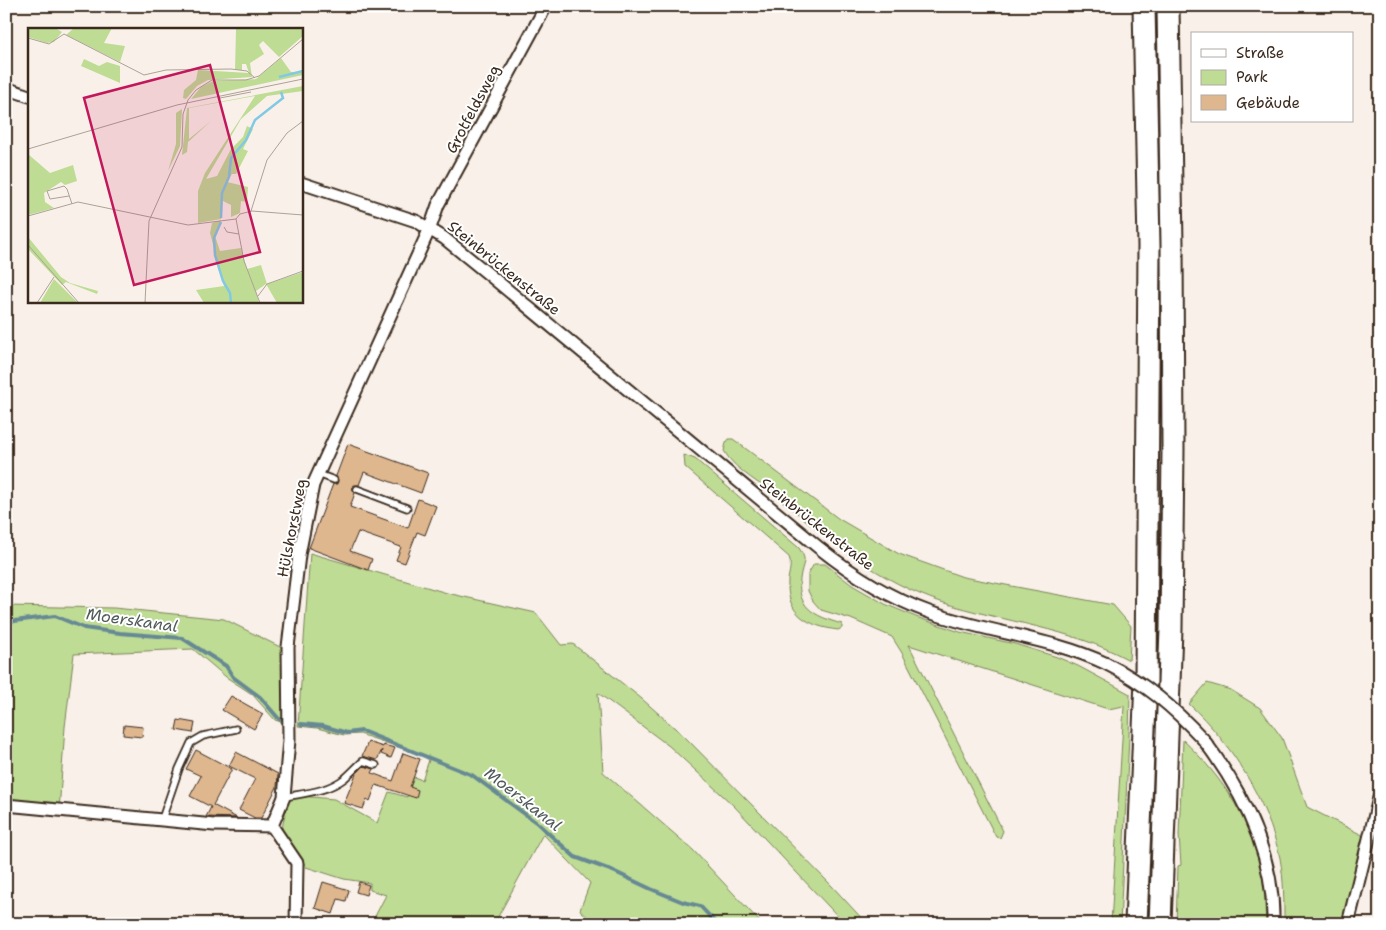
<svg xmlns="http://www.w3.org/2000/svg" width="1386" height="930" font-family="'Shantell Sans',sans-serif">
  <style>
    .green { fill: #bedc94; stroke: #7c8359 }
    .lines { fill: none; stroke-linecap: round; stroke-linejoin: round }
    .stream { stroke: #668994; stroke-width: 4 }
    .building { fill: #dfb78f; stroke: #3b2a1e }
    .service-casing { stroke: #3b2a1e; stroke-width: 9 }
    .minor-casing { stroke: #3b2a1e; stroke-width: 15 }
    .motorway-casing { stroke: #3b2a1e; stroke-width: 25 }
    .service { stroke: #fff; stroke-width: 5.5 }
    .minor { stroke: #fff; stroke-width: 11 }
    .motorway { stroke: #fff; stroke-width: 21 }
    .minor-bridge-casing { stroke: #3b2a1e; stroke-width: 15; stroke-linecap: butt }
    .minor-bridge { stroke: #fff; stroke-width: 11 }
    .labels { text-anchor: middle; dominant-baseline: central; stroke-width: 4; stroke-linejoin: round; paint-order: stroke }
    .street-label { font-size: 15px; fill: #3b2a1e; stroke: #fff }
    .water-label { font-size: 16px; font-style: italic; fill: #505a59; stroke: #fff }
    .inset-river { fill: none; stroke: #82c9e3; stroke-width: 2.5 }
    .inset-road { fill: none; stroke: #ada198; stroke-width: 1 }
    .view { fill: #c2185b; fill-opacity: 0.15; stroke: #c2185b; stroke-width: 2.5 }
    .inset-edge { fill: none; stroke: #3b2a1e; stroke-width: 2.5 }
  </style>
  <rect width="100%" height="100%" fill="#f9f1e9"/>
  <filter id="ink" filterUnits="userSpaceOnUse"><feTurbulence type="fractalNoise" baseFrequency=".02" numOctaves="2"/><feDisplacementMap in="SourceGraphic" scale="10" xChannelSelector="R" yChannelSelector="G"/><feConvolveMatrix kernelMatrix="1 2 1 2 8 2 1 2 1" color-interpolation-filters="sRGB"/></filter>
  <g filter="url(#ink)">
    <!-- green -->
    <path class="green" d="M 729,439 L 733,439 L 839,519 L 899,554 L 963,577 L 1113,605 L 1131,626 L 1129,660 C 1071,628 1003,622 941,602 C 880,582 830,540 781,500 C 763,484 736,472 724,451 L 726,443 Z
      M 684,455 L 695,459 L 799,548 C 807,560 804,560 801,573 C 794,607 814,616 842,624 L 842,628 L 838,630 C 808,626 786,615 788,580 C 789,572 792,565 789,557 L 685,467 Z
      M 310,553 L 447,593 L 536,613 L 561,645 L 573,644 L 642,699 L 684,736 L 831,885 L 867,924 L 845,924 L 734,806 L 669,746 L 598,693 L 603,772 L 693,850 L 762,924 L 595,924 L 580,910 L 590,883 L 543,834 L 494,924 L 371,924 L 386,895 L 370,890 L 370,883 L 344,879 L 306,867 L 301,858 L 281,833 L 289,795 L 334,799 L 377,823 L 389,792 L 407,797 L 414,777 L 422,780 L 429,760 L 421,755 L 360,734 L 344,735 L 317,728 L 298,726 Z
      M 814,564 L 825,564 L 852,585 L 885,604 L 916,617 L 960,632 L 1015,644 L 1057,657 L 1078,666 L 1130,694 L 1129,737 L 1120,924 L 1111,924 L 1124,706 L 1108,709 L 909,645 L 1003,831 L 1000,838 L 996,837 L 902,653 L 892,637 L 851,619 L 821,610 L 813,601 L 808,591 L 808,574 Z
      M 6,606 L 114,608 L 224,619 L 284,649 L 287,724 L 275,720 L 252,694 L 226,677 L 193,649 L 74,654 L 65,727 L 59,811 L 6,805 Z
      M 1207,683 L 1231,690 L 1260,708 L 1282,738 L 1307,807 L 1372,840 L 1351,924 L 1284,924 C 1284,902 1284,880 1280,858 C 1267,800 1232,744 1189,704 Z
      M 1183,740 C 1223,777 1255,826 1263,881 C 1265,895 1265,910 1266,924 L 1176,924 L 1178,866 L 1181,865 L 1179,835 Z"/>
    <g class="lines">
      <!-- stream -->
      <path class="stream" d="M 6,622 L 55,616 L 84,628 L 120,633 L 182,638 L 226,666 L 233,677 L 260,697 L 279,719 L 286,720
        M 301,724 L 323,726 L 347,733 L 362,731 L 472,775 L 537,823 L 575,857 L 613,871 L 651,889 L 683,902 L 700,906 L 717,924"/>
    </g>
    <!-- building -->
    <path class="building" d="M 348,444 L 428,473 L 421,493 L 364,472 L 359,485 L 354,485 L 352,488 L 355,493 L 350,507 L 408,528 L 418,499 L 436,506 L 425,535 L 417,532 L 405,563 L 396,560 L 401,547 L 358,532 L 350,551 L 372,559 L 368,570 L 309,548 L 333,484 L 337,484 L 338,481 L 336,476 Z
      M 231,696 L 263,714 L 254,729 L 222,710 Z
      M 178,720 L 195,723 L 193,733 L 176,730 Z
      M 124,725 L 143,727 L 142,737 L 123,735 Z
      M 368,742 L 383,747 L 383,745 L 395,748 L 391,758 L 381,754 L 382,750 L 377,760 L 362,756 Z
      M 196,750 L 232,769 L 213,805 L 237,818 L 206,817 L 211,807 L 190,796 L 201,776 L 186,769 Z
      M 236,752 L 278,774 L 277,787 L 261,818 L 255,818 L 239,810 L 255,779 L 229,766 Z
      M 403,753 L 420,759 L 410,787 L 418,790 L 416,798 L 376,785 L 370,801 L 367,799 L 363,809 L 344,803 L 356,774 L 364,766 L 374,769 L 372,773 L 393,781 Z
      M 323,882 L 349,890 L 346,901 L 338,899 L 333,914 L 315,908 Z
      M 359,882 L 369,885 L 366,895 L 356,892 Z"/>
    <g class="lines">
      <!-- service casing -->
      <g class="service-casing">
        <path id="service" d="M 318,474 L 334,480
          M 357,489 L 407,508
          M 284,797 C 305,793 327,792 345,778 C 352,772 357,766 363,761 L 376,765
          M 162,819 L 179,769 L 191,743 L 203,736 L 236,729"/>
      </g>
      <!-- minor casing -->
      <g class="minor-casing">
        <path id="minor" d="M 6,88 L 29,96
          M 301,183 L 416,221 L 444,238 L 487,273 L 818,547 C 852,574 887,597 929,612 C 987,633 1050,637 1107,664
          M 1203,739 C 1243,792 1275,855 1273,924
          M 6,805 L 214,825 L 272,826 L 284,797 L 289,740 L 288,647 L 299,555 L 313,485 L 430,228 L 438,205 L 546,6
          M 272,826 L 297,863 L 296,924
          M 1348,924 L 1380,794"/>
      </g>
      <!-- motorway casing -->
      <g class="motorway-casing">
        <path id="motorway" d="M 1136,924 L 1146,680 L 1149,246 L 1144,6
          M 1160,924 L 1171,629 L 1173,449 L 1172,245 L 1168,6"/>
      </g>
      <!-- service -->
      <use href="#service" class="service"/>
      <!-- minor -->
      <use href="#minor" class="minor"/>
      <!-- motorway -->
      <use href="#motorway" class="motorway"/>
      <!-- minor-bridge casing -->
      <g class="minor-bridge-casing">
        <path id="minor-bridge" d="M 1107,664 C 1145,683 1174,708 1203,739"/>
      </g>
      <!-- minor-bridge -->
      <use href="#minor-bridge" class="minor-bridge"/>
    </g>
  </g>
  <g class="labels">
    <!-- street labels -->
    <g class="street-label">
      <text transform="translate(473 109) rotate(-62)">Grotfeldsweg</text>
      <text transform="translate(504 268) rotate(39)">Steinbrückenstraße</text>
      <text transform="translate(817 524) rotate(38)">Steinbrückenstraße</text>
      <text transform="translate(292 528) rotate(-79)">Hülshorstweg</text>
    </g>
    <!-- water labels -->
    <g class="water-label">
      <text transform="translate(132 620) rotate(8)">Moerskanal</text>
      <text transform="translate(523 799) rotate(38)">Moerskanal</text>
    </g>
  </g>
  <!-- overview -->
  <g transform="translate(28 28)">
    <rect width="275" height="275" fill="#f9f1e9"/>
    <path d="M 0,0 L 27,0 L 34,4 L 26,14 L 19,15 L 0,9 ZM 46,0 L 84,0 L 76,15 L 97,18 L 92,34 L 38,7 ZM 208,0 L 275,0 L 275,8 L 251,29 L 235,13 L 231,17 L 236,26 L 222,35 L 224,49 L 180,52 L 169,58 L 158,71 L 155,70 L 156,62 L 168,52 L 170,42 L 221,45 L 218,36 L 214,36 L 214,42 L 207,42 ZM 253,30 L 263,44 L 275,44 L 275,47 L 163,71 L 173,59 L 185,53 L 228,51 ZM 56,31 L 71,38 L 79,34 L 92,38 L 92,55 L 53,38 ZM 275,58 L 275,63 L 239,68 L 213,91 L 178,151 L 189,148 L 203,121 L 215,109 L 219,98 L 225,101 L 215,121 L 220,123 L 208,146 L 204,146 L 199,154 L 220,159 L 219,174 L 213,173 L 212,185 L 203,189 L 203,177 L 193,172 L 193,191 L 170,195 L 170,163 L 177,145 L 227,68 L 161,80 L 161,111 L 183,93 L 160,114 L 159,124 L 154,127 L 159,80 ZM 154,81 L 152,118 L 140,143 L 148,116 L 148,85 ZM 0,126 L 22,145 L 45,137 L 49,153 L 37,157 L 33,154 L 16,165 L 17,174 L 26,180 L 0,187 ZM 193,192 L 187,208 L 192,223 L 213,220 L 219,241 L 233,237 L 239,256 L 275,244 L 275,275 L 249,275 L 238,256 L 228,263 L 231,275 L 176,275 L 168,262 L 196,258 L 182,205 L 184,195 ZM 0,209 L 33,249 L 42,255 L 70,263 L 69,266 L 38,254 L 34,257 L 0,221 ZM 26,251 L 50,275 L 12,275 Z" fill="#bedc94"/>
    <path class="inset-river" d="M 251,49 L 275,43M 193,190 L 194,165 L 201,149 L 203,130 L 218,112 L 227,92 L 255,70 L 253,64M 193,194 L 186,210 L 187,227 L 195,253 L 202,265 L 203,275"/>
    <path class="inset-road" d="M 0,10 L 21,16 L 36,6 L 116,47 L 138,42 L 203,41 L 219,43 L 227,50M 192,70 L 223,64M 0,121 L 149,77 L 275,51M 41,168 L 22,171 L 19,163 L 36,158 L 39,161 L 44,176M 223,183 L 239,132 L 259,105 L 275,93M 0,188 L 50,174 L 160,197 L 208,191 L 216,233 L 232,275M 208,191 L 212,186 L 224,183 L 275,187M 196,199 L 199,204 L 211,206M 0,217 L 51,275M 230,268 L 239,256 L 275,243M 9,275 L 26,249M 117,275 L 121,193 L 154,119 L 155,86 L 160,72 L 168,62 L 184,52 L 218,52 L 231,48 L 275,11"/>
    <path class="view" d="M 182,37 L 232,224 L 106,257 L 56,70 Z"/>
    <rect width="275" height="275" class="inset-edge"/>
  </g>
  <!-- margin -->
  <rect width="1386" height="930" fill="none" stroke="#fff" stroke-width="25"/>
  <rect x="12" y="12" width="1361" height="905" fill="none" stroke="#3b2a1e" stroke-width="2" filter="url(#ink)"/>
  <!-- legend -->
  <rect x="1191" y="32" width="162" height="90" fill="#ffffff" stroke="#b1aaa5"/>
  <rect x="1201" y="49" width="25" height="8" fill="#ffffff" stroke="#b1aaa5"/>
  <text x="1236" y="58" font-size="15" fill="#3b2a1e">Straße</text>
  <rect x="1201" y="70" width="25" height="15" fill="#bedc94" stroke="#b1aaa5"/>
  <text x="1236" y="82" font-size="15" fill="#3b2a1e">Park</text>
  <rect x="1201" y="95" width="25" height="15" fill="#dfb78f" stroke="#b1aaa5"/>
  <text x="1236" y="108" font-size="15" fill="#3b2a1e">Gebäude</text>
</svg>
